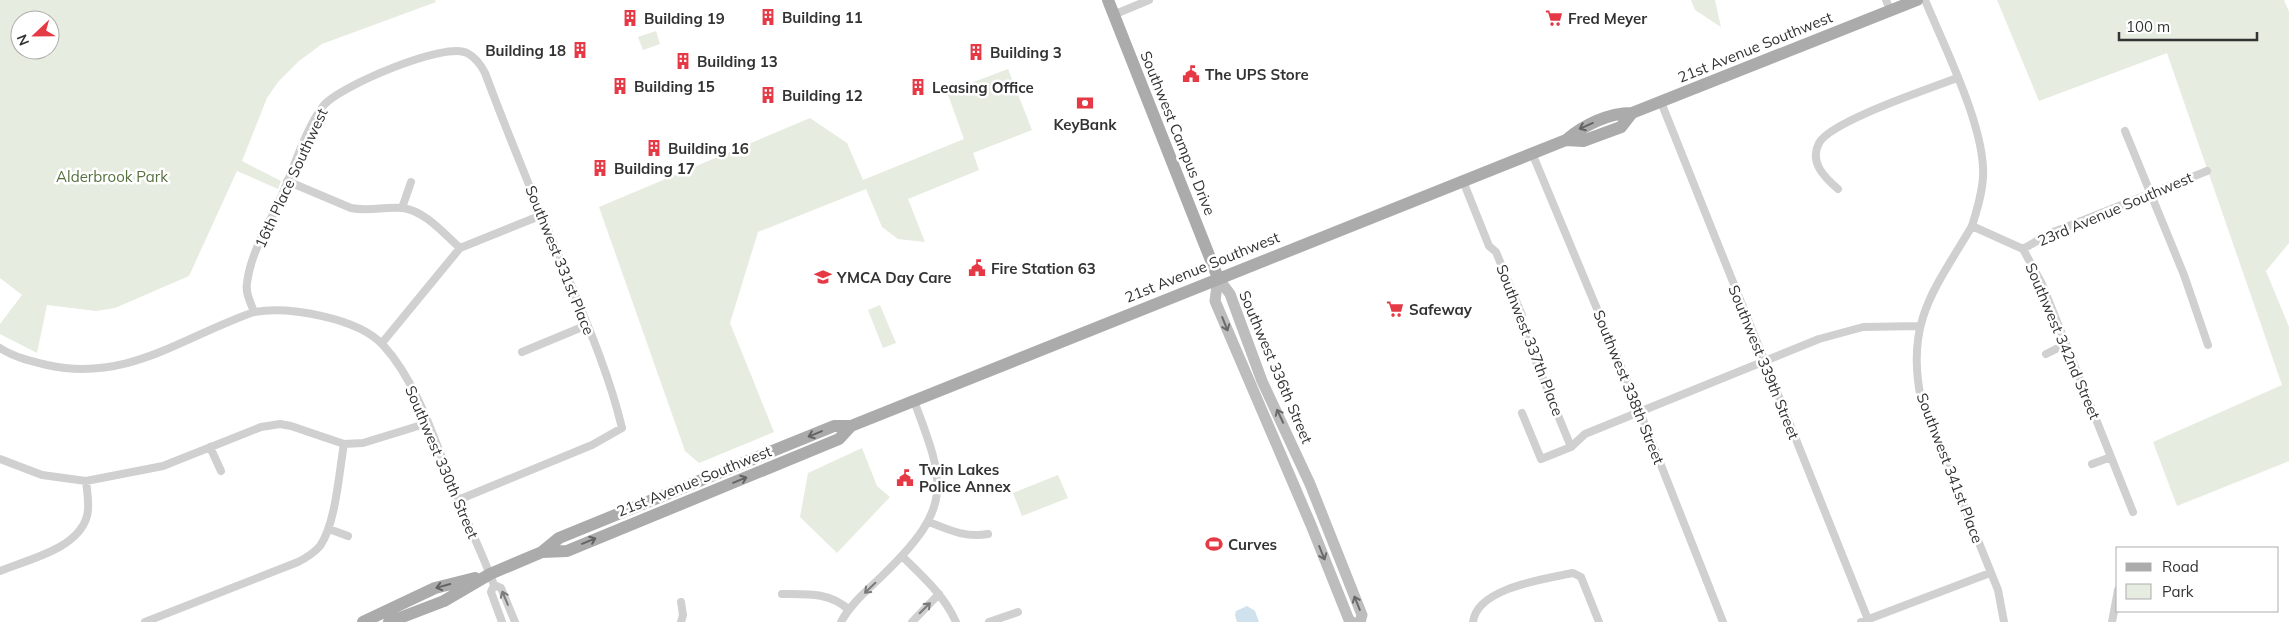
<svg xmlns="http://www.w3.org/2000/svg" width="2289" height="622" font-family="Mulish,sans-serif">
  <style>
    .green { fill: #e6ecdf; fill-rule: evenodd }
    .water { fill: #cfe2ee }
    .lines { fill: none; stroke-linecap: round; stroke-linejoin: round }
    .minor { stroke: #d0d0d0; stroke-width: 8 }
    .secondary { stroke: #bdbdbd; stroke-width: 11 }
    .primary { stroke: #ababab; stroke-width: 12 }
    .oneway { stroke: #636363 }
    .oneway2 { stroke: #6a6a6a }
    .oneway3 { stroke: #7a7a7a }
    .labels { text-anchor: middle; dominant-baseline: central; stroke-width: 5; stroke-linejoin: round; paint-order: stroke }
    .poi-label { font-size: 15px; font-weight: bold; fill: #333; stroke: #fff; text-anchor: start }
    .street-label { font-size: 15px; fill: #333; stroke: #fff }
    .park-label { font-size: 15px; fill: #56703f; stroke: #fff }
  </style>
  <rect width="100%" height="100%" fill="#fff"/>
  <!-- green -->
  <path class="green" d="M 0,0 L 435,0 L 436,2 L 322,44 L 299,61 L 278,82 L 267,98 L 242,161 L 281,181 L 278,189 L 237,171 L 189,276 L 115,308 L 96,311 L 47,305 L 37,353 L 0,334 L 0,324 L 22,295 L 0,278 ZM 20,20 L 50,20 L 50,50 L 20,50 Z
    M 1691,0 L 1715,0 L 1721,27 L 1695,10 Z
    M 1997,0 L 2284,0 L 2289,12 L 2289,243 L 2266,271 L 2289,327 L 2289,461 L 2177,506 L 2153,442 L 2282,385 L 2167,53 L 2039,101 Z
    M 656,31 L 660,44 L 643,50 L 638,37 Z
    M 1008,69 L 1032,130 L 973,153 L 979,170 L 908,199 L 925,242 L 898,239 L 882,227 L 866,189 L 758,232 L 730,323 L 774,432 L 699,463 L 685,451 L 599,207 L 810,118 L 847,143 L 863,180 L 964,139 L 947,92 Z
    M 880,305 L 896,343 L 883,348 L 868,310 Z
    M 862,448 L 877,486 L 890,497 L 837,553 L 800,517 L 808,473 Z
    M 1058,475 L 1068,498 L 1022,516 L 1013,493 Z"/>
  <!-- water -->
  <path class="water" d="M 1247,606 L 1255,611 L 1259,622 L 1237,622 L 1235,615 L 1236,611 Z"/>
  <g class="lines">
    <!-- minor -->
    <path class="minor" d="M 1886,0 L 1890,10
      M 1925,0 C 1944,46 1986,129 1983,177 C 1982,194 1977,210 1972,226 L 2023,249 L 2042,284 L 2133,512
      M 1113,15 L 1149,0
      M 1661,102 L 1869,622
      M 2125,131 L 2184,275 L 2208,345
      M 1532,153 L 1640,412 L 1723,622
      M 287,181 L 351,208 C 369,212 385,206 403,208 C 425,211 444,234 460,248
      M 1463,181 L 1489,246 L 1496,252 L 1522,315 L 1521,325 L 1571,447
      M 1838,189 C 1824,177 1809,162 1819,143 C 1831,121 1929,89 1957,78
      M 402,208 L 411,182
      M 1972,226 C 1935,289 1905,321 1921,399 L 1998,590 L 2004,622
      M 2023,249 L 2051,233 L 2207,171
      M 254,312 C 251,303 245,293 247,283 C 251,249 273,219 285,188 C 295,164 308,124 324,105 C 340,86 446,41 467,53 C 475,57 481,65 485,73 C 508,134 533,196 559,256 C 582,312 608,369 622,428 L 592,445 L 458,500
      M 382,343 L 460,248 L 542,215
      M 0,348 C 14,357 30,361 47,365 C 127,383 182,337 254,312 C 289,306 358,318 383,345 C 419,384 437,448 457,497 C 469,527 483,555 494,585
      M 522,352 L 587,325
      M 2046,354 L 2066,344
      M 1522,413 L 1541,459 L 1571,447 L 1585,434 L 1819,339 L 1863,327 L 1919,326
      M 210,447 L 221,471
      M 0,459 L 42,475 L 86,481 L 163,466 L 261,427 L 280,424 L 291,426 L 344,444 L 363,443 L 428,423
      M 2092,464 L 2111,457
      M 929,522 C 949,530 966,538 988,534
      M 329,529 L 348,536
      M 902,556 C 923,577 944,595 956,622
      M 0,571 C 29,559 78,549 87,516 C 90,505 87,491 86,481
      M 782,594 C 806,594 830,592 849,610
      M 145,622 L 298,562 C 306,558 314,553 320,546 C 336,523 339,472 344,444
      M 502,622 L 491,592 L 494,585 L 501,588 L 515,622
      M 681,622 L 683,615 L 681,602
      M 841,622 C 851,603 869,589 884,574 C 953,507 946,485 914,401
      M 912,622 L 939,594
      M 989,622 L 1018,612
      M 1473,622 C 1477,588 1544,579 1573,573 L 1581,577 L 1599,622
      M 1861,622 L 1990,573
      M 2112,622 L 2118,590"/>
    <!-- secondary -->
    <path class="secondary" d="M 1218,278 L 1230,294 L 1262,381 L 1310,484 L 1362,615 L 1360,622
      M 1218,278 L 1215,301 L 1311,525 L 1349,620 L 1352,622"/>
    <!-- primary -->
    <path class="primary" d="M 1108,0 L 1218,278
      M 1632,113 L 1621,127 L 1583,141 L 1566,140 C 1584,125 1608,113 1632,113 L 1917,0
      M 851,426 L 1566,140
      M 363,622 L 435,588 L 475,578
      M 389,622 L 444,601 L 490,574 L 542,552 L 567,551 L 839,439 L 851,426 L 834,426 L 559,538 L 542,552"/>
  </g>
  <!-- one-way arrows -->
  <defs><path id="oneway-shaft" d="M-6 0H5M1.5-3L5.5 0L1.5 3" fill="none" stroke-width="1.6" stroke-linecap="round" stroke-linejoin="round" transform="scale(1.25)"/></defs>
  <g class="oneway">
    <use href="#oneway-shaft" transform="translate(1586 126) rotate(156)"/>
    <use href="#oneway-shaft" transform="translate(815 434) rotate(158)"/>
    <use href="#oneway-shaft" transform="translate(740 480) rotate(-22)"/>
    <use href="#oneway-shaft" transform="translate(589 541) rotate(-22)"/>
    <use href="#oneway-shaft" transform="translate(443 586) rotate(165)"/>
  </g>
  <g class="oneway2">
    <use href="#oneway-shaft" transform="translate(1225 324) rotate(68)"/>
    <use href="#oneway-shaft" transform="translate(1280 416) rotate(-115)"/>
    <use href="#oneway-shaft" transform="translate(1322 553) rotate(68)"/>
    <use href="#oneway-shaft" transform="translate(1357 603) rotate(-112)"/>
  </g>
  <g class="oneway3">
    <use href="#oneway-shaft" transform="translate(870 588) rotate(136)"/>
    <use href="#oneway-shaft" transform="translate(505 598) rotate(-113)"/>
    <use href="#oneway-shaft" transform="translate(925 608) rotate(-45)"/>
  </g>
  <!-- icons -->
  <defs>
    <g id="building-bare" transform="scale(1.35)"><path d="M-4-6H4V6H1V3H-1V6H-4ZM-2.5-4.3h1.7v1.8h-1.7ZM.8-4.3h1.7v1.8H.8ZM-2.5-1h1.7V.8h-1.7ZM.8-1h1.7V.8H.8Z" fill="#e63946" stroke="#fff" stroke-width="2.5" paint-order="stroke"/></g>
    <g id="supermarket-bare" transform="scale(1.35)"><path d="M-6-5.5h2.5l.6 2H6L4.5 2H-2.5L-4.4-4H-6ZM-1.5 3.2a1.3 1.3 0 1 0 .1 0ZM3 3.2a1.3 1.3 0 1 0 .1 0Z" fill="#e63946" stroke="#fff" stroke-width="2.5" paint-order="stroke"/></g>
    <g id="civic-bare" transform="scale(1.35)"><path d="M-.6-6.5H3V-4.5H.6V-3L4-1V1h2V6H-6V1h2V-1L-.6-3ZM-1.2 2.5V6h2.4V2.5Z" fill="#e63946" stroke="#fff" stroke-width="2.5" paint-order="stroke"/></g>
    <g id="bank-bare" transform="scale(1.35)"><path d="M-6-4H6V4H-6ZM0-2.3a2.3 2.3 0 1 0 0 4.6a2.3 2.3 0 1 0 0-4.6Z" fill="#e63946" stroke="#fff" stroke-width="2.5" paint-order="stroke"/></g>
    <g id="school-bare" transform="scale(1.35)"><path d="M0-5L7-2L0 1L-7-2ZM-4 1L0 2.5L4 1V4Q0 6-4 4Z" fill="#e63946" stroke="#fff" stroke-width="2.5" paint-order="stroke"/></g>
    <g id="stadium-bare" transform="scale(1.35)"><path d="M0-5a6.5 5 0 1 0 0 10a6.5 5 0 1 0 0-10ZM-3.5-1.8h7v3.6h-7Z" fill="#e63946" stroke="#fff" stroke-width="2.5" paint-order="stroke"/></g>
  </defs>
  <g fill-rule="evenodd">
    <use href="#building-bare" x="768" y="17"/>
    <use href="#building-bare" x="630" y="18"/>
    <use href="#supermarket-bare" x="1554" y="18"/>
    <use href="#building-bare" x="580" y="50"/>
    <use href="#building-bare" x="976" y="52"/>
    <use href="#building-bare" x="683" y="61"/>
    <use href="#civic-bare" x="1191" y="74"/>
    <use href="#building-bare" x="620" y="86"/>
    <use href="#building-bare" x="918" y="87"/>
    <use href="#building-bare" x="768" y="95"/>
    <use href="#bank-bare" x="1085" y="103"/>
    <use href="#building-bare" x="654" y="148"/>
    <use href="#building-bare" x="600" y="168"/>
    <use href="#civic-bare" x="977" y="268"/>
    <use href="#school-bare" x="823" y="277"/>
    <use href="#supermarket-bare" x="1395" y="309"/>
    <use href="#civic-bare" x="905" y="478"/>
    <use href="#stadium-bare" x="1214" y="544"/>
  </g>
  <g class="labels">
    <!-- poi labels -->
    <g class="poi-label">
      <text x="782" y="17">Building 11</text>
      <text x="644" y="18">Building 19</text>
      <text x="1568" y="18">Fred Meyer</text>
      <text x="566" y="50" text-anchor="end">Building 18</text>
      <text x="990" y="52">Building 3</text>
      <text x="697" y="61">Building 13</text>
      <text x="1205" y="74">The UPS Store</text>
      <text x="634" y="86">Building 15</text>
      <text x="932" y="87">Leasing Office</text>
      <text x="782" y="95">Building 12</text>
      <text x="1085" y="124" text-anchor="middle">KeyBank</text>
      <text x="668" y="148">Building 16</text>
      <text x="614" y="168">Building 17</text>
      <text x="991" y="268">Fire Station 63</text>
      <text x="837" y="277">YMCA Day Care</text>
      <text x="1409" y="309">Safeway</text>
      <text x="919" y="469">Twin Lakes<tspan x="919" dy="17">Police Annex</tspan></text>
      <text x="1228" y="544">Curves</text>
    </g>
    <!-- street labels -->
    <g class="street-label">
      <text transform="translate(1755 47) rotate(-22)">21st Avenue Southwest</text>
      <text transform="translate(1178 133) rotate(68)">Southwest Campus Drive</text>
      <text transform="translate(291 178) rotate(-65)">16th Place Southwest</text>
      <text transform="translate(2115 209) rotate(-23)">23rd Avenue Southwest</text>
      <text transform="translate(560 260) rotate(68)">Southwest 331st Place</text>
      <text transform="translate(1202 267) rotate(-22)">21st Avenue Southwest</text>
      <text transform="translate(1530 340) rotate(69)">Southwest 337th Place</text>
      <text transform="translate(2063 341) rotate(67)">Southwest 342nd Street</text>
      <text transform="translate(1764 362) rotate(68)">Southwest 339th Street</text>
      <text transform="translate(1276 367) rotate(67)">Southwest 336th Street</text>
      <text transform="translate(1629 387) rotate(68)">Southwest 338th Street</text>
      <text transform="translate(442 462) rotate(67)">Southwest 330th Street</text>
      <text transform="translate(1950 468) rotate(69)">Southwest 341st Place</text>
      <text transform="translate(694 481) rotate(-22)">21st Avenue Southwest</text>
    </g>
    <!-- park labels -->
    <g class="park-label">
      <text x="112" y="176">Alderbrook Park</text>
    </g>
  </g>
  <!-- legend -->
  <rect x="2116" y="547" width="162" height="65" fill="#ffffff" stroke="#adadad"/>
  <rect x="2126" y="563" width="25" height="8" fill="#ababab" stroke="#adadad"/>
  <text x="2162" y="572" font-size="15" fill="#333333">Road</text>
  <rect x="2126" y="584" width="25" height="15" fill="#e6ecdf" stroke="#adadad"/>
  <text x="2162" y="597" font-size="15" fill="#333333">Park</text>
  <!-- north arrow -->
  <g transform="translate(35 35) rotate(248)"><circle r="24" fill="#ffffff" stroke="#adadad"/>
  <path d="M0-4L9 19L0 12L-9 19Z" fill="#e63946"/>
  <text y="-8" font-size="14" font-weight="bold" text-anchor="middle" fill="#333333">N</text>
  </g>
  <!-- scale -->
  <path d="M2119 32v8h138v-8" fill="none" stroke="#333333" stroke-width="2.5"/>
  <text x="2126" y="32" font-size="15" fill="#333333" stroke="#ffffff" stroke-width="4" paint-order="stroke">100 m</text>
</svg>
